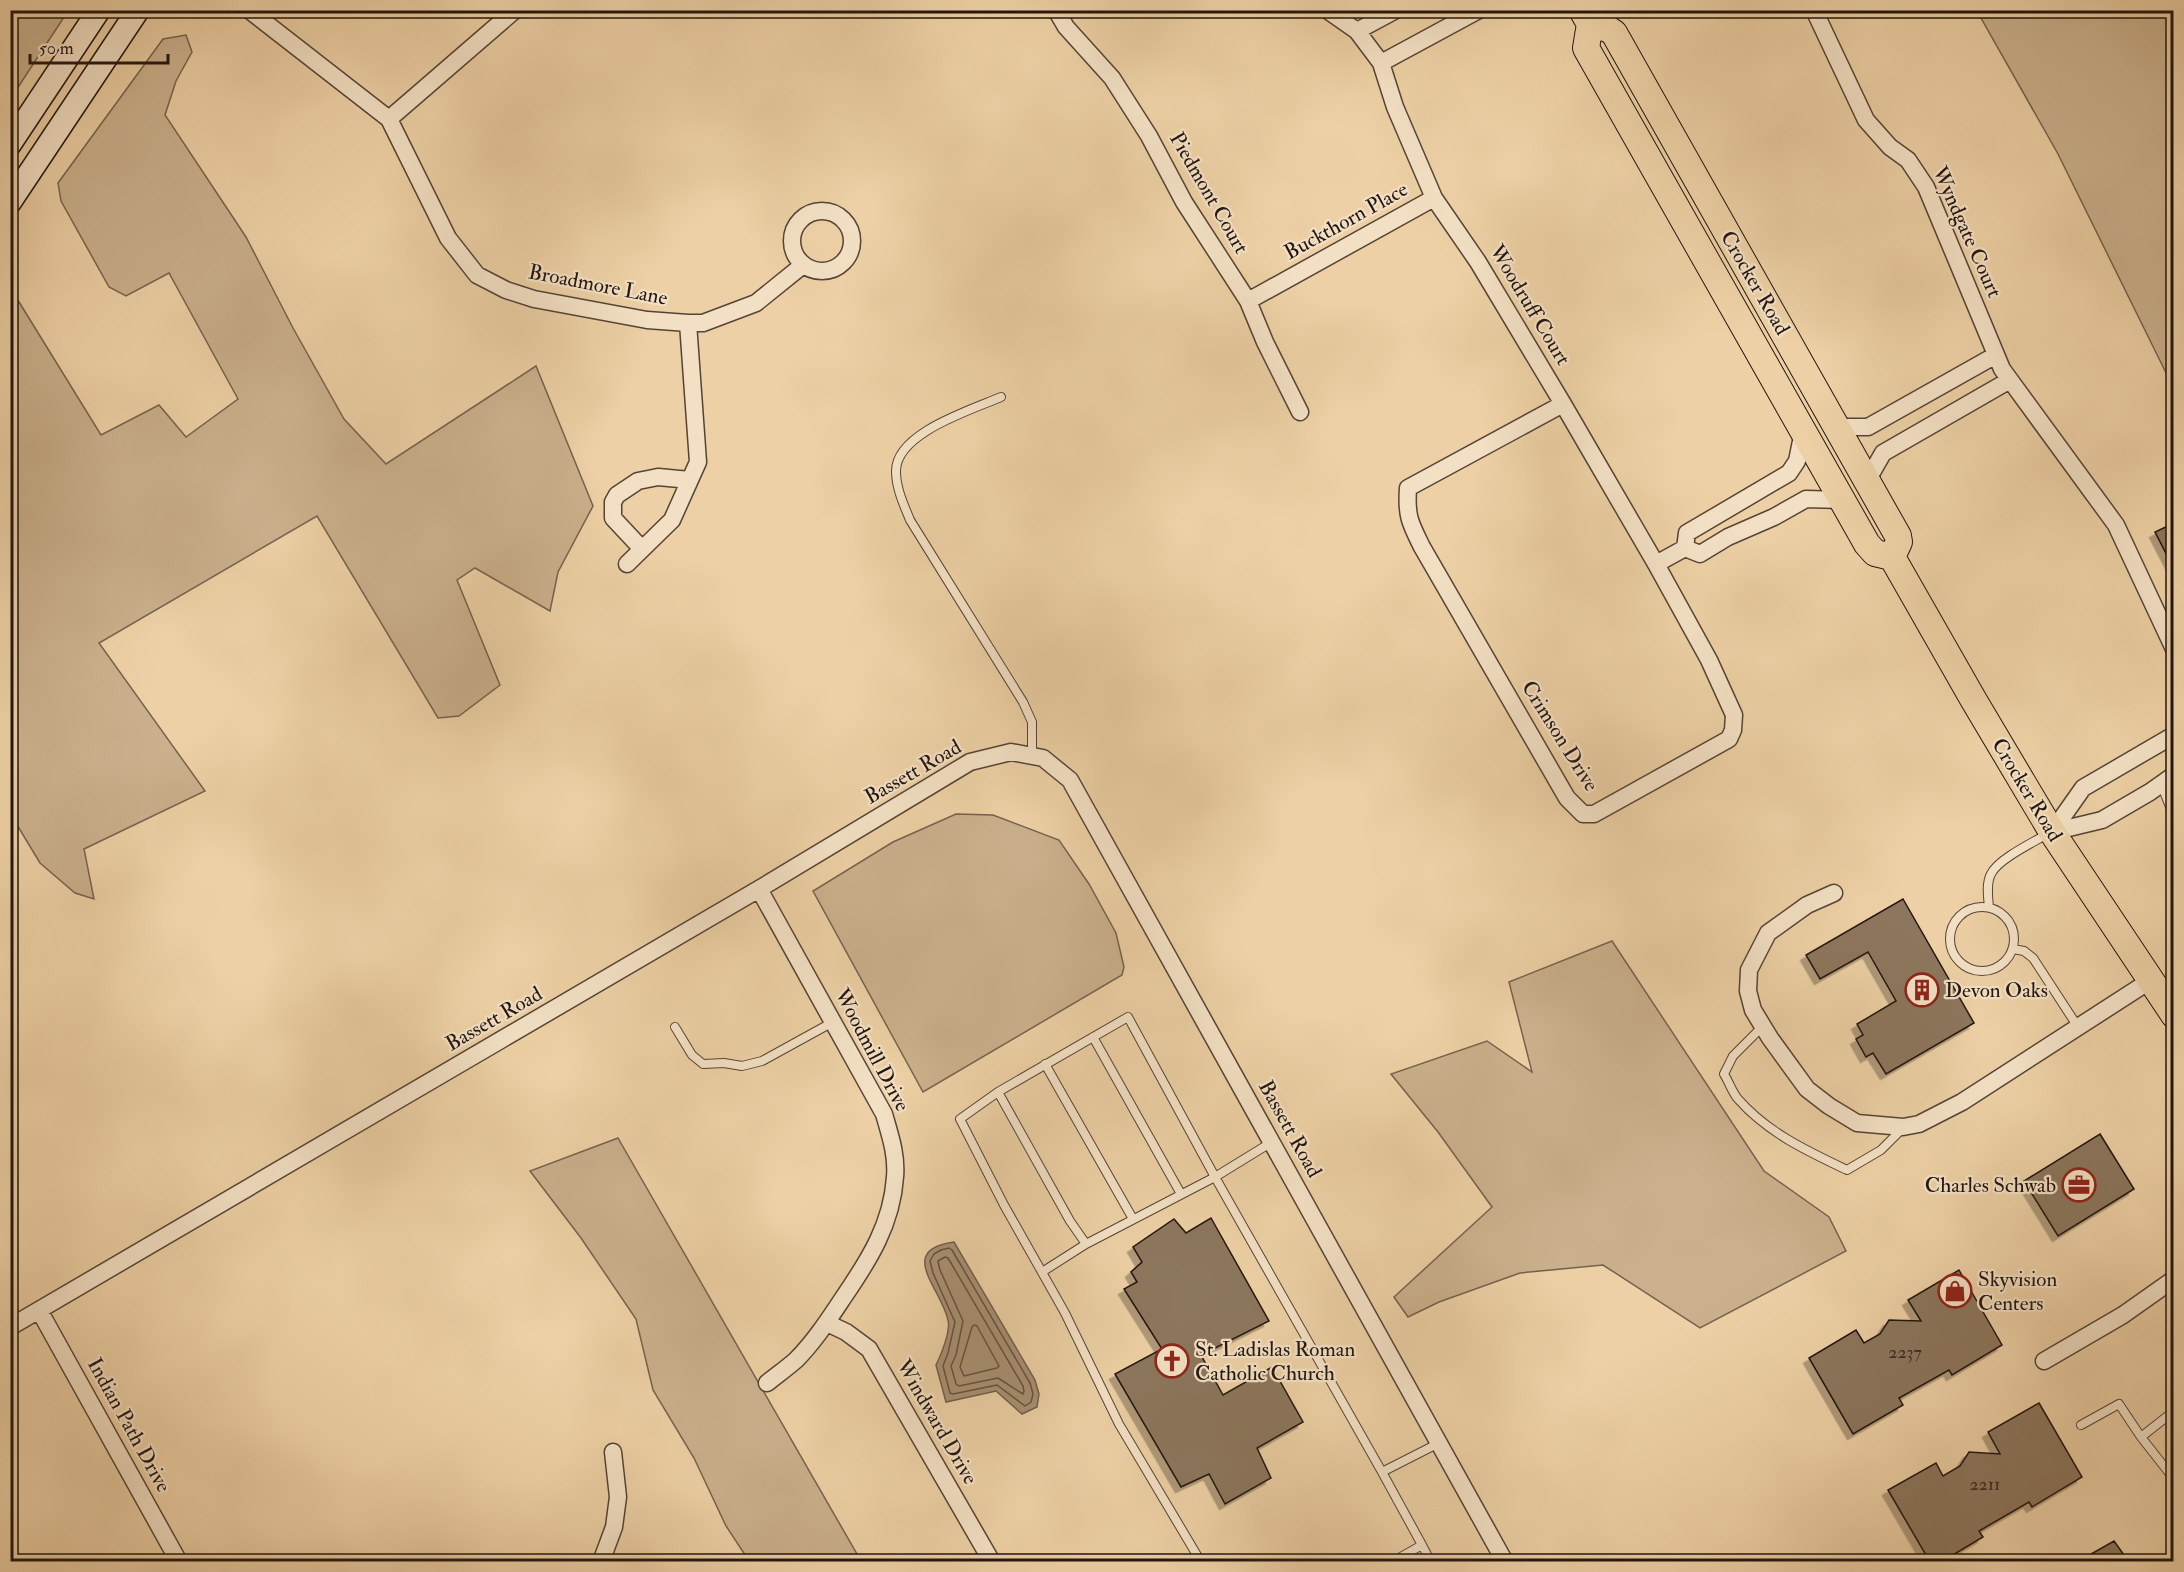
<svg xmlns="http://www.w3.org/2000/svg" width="2184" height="1572" font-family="'IM FELL Double Pica',serif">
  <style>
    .green { fill: #cab08c; stroke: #76624e; stroke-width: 1.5 }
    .water { fill: #a89072; stroke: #725f4b; stroke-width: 1.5 }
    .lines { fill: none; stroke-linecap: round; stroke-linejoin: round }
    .shore { stroke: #655241; stroke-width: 1.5 }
    .building { fill: #8c765d; stroke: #221510; stroke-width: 1.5; filter: url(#shadow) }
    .lane-casing { stroke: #554435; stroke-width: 10 }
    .street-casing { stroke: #554435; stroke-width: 19 }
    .secondary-casing { stroke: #221510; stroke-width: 25 }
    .primary-casing { stroke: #221510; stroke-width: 28 }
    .lane { stroke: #f3e0c4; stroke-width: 8 }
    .street { stroke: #f3e0c4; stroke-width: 16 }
    .secondary { stroke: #f3e0c4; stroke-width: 22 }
    .primary { stroke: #edd0a5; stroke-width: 26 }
    .labels { text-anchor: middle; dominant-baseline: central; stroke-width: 4.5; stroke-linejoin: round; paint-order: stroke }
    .number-label { font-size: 18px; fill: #3c2d23 }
    .street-label { font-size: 21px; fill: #221510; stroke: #f3e0c4 }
    .poi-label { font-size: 21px; fill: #221510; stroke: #f3e0c4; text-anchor: start }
  </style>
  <defs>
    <filter id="shadow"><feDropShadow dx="-5.5" dy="5.5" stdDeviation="0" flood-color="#0004"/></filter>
  </defs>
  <rect width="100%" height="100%" fill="#edd0a5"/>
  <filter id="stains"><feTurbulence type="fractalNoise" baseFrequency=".00333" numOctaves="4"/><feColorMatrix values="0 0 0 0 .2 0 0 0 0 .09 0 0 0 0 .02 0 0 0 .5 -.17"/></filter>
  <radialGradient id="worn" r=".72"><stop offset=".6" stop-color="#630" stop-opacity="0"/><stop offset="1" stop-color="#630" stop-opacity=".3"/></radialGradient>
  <!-- green -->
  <path class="green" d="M 11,10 L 68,11 L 11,98 L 10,11 Z
    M 1977,11 L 2173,11 L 2173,387 L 2058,154 Z
    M 186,35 L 192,52 L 176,81 L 165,115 L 246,237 L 293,328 L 344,419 L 386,464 L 536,366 L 593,506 L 558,572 L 550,611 L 475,568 L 457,580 L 500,685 L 459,716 L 438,718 L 317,516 L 99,643 L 205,791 L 84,849 L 94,899 L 75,893 L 40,863 L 11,815 L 11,289 L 101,435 L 159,405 L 186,437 L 238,399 L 169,273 L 126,296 L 109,287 L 61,201 L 58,183 L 163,39 Z
    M 956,814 L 993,815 L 1059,840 L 1089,884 L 1116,933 L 1124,967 L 1122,975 L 923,1092 L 813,891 L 893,842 Z
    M 1612,941 L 1764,1171 L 1829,1217 L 1846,1251 L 1700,1328 L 1603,1265 L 1520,1273 L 1439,1302 L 1408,1317 L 1394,1297 L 1492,1207 L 1438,1132 L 1391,1074 L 1487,1041 L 1532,1072 L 1509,982 Z
    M 618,1138 L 861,1561 L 749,1561 L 726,1526 L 694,1458 L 653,1390 L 636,1319 L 581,1238 L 530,1171 Z"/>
  <!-- water -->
  <path class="water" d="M 954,1242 L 1035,1380 L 1039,1394 L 1037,1407 L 1022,1414 L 996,1391 L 946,1402 L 936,1365 C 941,1355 951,1331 948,1320 C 941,1288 896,1250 954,1242 Z"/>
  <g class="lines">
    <!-- shore -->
    <path class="shore" d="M 949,1248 L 952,1250 L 1030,1383 L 1033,1394 L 1031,1402 L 1025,1406 L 997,1385 L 953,1394 L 950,1393 L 943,1366 L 948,1353 L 955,1322 L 933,1273 L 930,1261 L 934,1254 L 941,1250 Z
      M 945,1257 L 948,1258 L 1023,1386 L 1024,1391 L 1023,1394 L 998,1378 L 959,1386 L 956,1384 L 951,1366 L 956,1355 L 963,1321 L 940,1270 L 938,1261 Z
      M 974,1325 L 977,1326 L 999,1366 L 997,1368 L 964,1376 L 960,1367 L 972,1327 Z"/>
  </g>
  <!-- building -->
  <path class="building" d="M 2174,523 L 2174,569 L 2155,532 Z
    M 1903,899 L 1974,1023 L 1886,1074 L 1873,1053 L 1866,1057 L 1856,1039 L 1863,1035 L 1857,1024 L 1896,1001 L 1868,952 L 1820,979 L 1806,955 Z
    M 2100,1134 L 2134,1189 L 2058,1236 L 2024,1181 Z
    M 1211,1218 L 1269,1321 L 1201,1355 L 1223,1395 L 1272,1367 L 1303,1422 L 1257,1448 L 1271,1478 L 1225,1504 L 1209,1474 L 1181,1487 L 1115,1374 L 1162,1349 L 1124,1289 L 1137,1282 L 1131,1272 L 1142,1262 L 1133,1247 L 1174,1219 L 1186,1233 Z
    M 1959,1270 L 2002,1345 L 1952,1375 L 1949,1370 L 1899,1398 L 1903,1405 L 1853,1434 L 1809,1358 L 1856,1330 L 1864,1343 L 1880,1334 L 1889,1320 L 1921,1321 L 1908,1300 Z
    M 2039,1403 L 2082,1477 L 2032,1507 L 2029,1502 L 1979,1531 L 1983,1537 L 1941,1562 L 1930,1562 L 1888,1490 L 1936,1463 L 1943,1476 L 1960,1466 L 1969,1452 L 2000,1454 L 1988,1432 Z
    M 2114,1541 L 2129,1562 L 2077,1562 Z"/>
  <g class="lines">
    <!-- lane casing -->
    <g class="lane-casing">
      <path id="lane" d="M 1001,397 C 971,410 896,433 896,471 C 896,489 904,505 910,520 L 1023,702 L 1032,722 L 1032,756
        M 2161,784 L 2174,817
        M 1989,907 C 1988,897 1986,883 1991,874 C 1998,859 2034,842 2049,833
        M1950 939a32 32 0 1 1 64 0a32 32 0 1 1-64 0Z
        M 2013,949 L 2024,951 L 2033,958 L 2078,1027
        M 1763,1026 L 1733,1056 L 1724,1074 C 1729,1082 1732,1092 1738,1099 C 1768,1133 1807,1151 1847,1170 L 1881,1150 L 1903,1128
        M 675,1027 L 692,1055 L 703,1064 L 724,1063 L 742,1066 L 762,1061 L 833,1022
        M 1093,1037 L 1181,1194
        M 1045,1064 L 1133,1219
        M 998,1092 L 1070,1221 L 1086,1244
        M 1042,1272 L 1086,1244 L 1215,1177 L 1382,1472
        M 2081,1425 L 2119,1404 L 2141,1437 L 2174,1479
        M 2141,1437 L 2174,1411
        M 1422,1545 L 1431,1562
        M 1201,1562 L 1119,1424 L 1065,1313 L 1004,1205 L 960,1119 L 998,1092 L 1128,1017 L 1215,1177 L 1272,1142
        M 1392,1562 L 1422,1545 L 1382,1472 L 1439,1443"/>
    </g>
    <!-- street casing -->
    <g class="street-casing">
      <path id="street" d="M 249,10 L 389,119 L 448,238 L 477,275 L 506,290 L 534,299 L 647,320 L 688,323 L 703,323 L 756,303 L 803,265
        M 1056,10 L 1066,27 L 1112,78 L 1149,136 L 1184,202 L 1248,301 L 1265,342 L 1300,412
        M 1327,10 L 1357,31 L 1381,63 L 1395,107 L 1434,198 L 1478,262 L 1563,404 L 1656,564 L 1709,660 L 1734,715 L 1733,730 L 1729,739 L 1594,814 L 1583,814 L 1567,798 L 1422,547 C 1410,523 1406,516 1408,488 L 1563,404
        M 1814,10 L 1866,120 L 1890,147 L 1908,160 L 1926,187 L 2002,369 L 2116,525 L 2174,649
        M 1357,31 L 1396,10
        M 1381,63 L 1479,10
        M 389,119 L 515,10
        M792 241a30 30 0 1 1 60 0a30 30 0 1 1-60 0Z
        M 1248,301 L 1434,198
        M 1837,427 L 1868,427 L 1996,355
        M 1867,481 L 1883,453 L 2010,380
        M 1685,548 L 1700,554 L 1728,537 L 1774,517 L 1806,499 L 1842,500
        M 642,549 L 613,518 L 613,502 L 617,495 L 638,481 L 658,477 L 690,480
        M 627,564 L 672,520 L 698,462 L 688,323
        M 1656,564 L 1685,548 L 1687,533 L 1789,473 L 1797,461 L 1803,431
        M 2052,832 L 2083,788 L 2174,735
        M 2052,832 L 2102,820 L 2150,792 L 2174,775
        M 759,889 L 884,1114 C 890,1135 897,1155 895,1177 C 892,1224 869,1260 843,1298 C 829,1319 814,1342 796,1360 C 787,1368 777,1375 767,1383
        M 1834,893 L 1807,905 L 1768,933 L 1749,970 L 1748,991 L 1753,1010 L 1770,1038 L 1807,1089 L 1829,1106 L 1857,1123 L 1903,1127 L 1919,1124 L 1962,1102 L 2151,980
        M 39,1310 L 179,1562
        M 827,1323 L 846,1332 L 869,1349 L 992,1562
        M 10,1327 L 759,889 L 970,762 L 1011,752 L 1043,758 L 1070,780 L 1505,1562
        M 2044,1361 L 2123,1315 L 2174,1279
        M 601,1562 L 614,1527 L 618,1497 L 613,1452"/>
    </g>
    <!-- secondary casing -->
    <g class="secondary-casing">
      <path id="secondary" d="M 10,144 L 99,10
        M 10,202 L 138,10"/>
    </g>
    <!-- primary casing -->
    <g class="primary-casing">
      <path id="primary" d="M 1582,10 L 1590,24 L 1586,48 L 1867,544 L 1875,553 L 1892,557
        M 1590,24 L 1608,29 L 1614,33 L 1898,536 L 1899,542 L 1892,557
        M 1892,557 L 1973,699 L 2052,832 L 2174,1015"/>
    </g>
    <!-- lane -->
    <use href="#lane" class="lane"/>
    <!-- street -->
    <use href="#street" class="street"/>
    <!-- secondary -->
    <use href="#secondary" class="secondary"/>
    <!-- primary -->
    <use href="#primary" class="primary"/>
  </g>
  <!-- icons -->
  <defs>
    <g id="building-ring" transform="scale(1.725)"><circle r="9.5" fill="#f3e0c4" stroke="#8f2418" stroke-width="1.5"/><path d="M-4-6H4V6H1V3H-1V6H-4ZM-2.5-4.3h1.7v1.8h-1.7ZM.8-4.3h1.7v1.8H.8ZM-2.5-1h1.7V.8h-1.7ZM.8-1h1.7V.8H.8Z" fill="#8f2418"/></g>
    <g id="office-ring" transform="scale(1.725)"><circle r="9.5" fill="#f3e0c4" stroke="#8f2418" stroke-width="1.5"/><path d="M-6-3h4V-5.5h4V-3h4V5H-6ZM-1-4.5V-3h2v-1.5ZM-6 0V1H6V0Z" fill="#8f2418"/></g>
    <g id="shop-ring" transform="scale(1.725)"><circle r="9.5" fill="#f3e0c4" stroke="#8f2418" stroke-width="1.5"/><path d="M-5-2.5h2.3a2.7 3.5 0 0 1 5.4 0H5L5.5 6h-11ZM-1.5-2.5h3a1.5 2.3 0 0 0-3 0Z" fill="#8f2418"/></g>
    <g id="church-ring" transform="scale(1.725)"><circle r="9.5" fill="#f3e0c4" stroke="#8f2418" stroke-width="1.5"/><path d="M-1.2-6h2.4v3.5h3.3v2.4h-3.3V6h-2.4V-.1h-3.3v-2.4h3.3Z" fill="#8f2418"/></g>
  </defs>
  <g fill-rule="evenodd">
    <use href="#building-ring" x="1922" y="990"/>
    <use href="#office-ring" x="2079" y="1185"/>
    <use href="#shop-ring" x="1955" y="1291"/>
    <use href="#church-ring" x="1172" y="1361"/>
  </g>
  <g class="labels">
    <!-- number labels -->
    <g class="number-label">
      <text x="1905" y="1352">2237</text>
      <text x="1985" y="1484">2211</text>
    </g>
    <!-- street labels -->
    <g class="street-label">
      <text transform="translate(1209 193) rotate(60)">Piedmont Court</text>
      <text transform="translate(1346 221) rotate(-29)">Buckthorn Place</text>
      <text transform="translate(1967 232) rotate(66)">Wyndgate Court</text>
      <text transform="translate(1755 283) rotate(60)">Crocker Road</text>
      <text transform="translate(598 285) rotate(11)">Broadmore Lane</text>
      <text transform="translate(1530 305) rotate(59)">Woodruff Court</text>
      <text transform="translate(1560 736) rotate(58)">Crimson Drive</text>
      <text transform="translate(913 772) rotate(-30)">Bassett Road</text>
      <text transform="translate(2027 790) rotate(59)">Crocker Road</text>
      <text transform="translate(494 1019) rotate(-30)">Bassett Road</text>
      <text transform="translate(872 1050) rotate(62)">Woodmill Drive</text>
      <text transform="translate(1290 1129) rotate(61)">Bassett Road</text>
      <text transform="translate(937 1422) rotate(60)">Windward Drive</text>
      <text transform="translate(129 1425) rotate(61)">Indian Path Drive</text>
    </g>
    <!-- poi labels -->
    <g class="poi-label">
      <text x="1945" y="990">Devon Oaks</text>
      <text x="2056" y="1185" text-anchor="end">Charles Schwab</text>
      <text x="1978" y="1279">Skyvision<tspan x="1978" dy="24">Centers</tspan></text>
      <text x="1195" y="1349">St. Ladislas Roman<tspan x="1195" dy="24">Catholic Church</tspan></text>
    </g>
  </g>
  <!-- margin -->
  <rect width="2184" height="1572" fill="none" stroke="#edd0a5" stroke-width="36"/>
  <rect x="12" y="12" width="2160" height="1548" fill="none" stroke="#221510" stroke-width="3"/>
  <rect x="18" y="18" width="2148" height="1536" fill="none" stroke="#221510" stroke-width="1.5"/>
  <!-- scale -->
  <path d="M30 54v9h138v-9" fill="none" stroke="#221510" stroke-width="3"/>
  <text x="39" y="54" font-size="18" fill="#221510" stroke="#f3e0c4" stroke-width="4.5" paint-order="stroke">50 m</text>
  <rect width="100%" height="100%" filter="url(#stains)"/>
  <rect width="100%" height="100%" fill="url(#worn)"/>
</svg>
